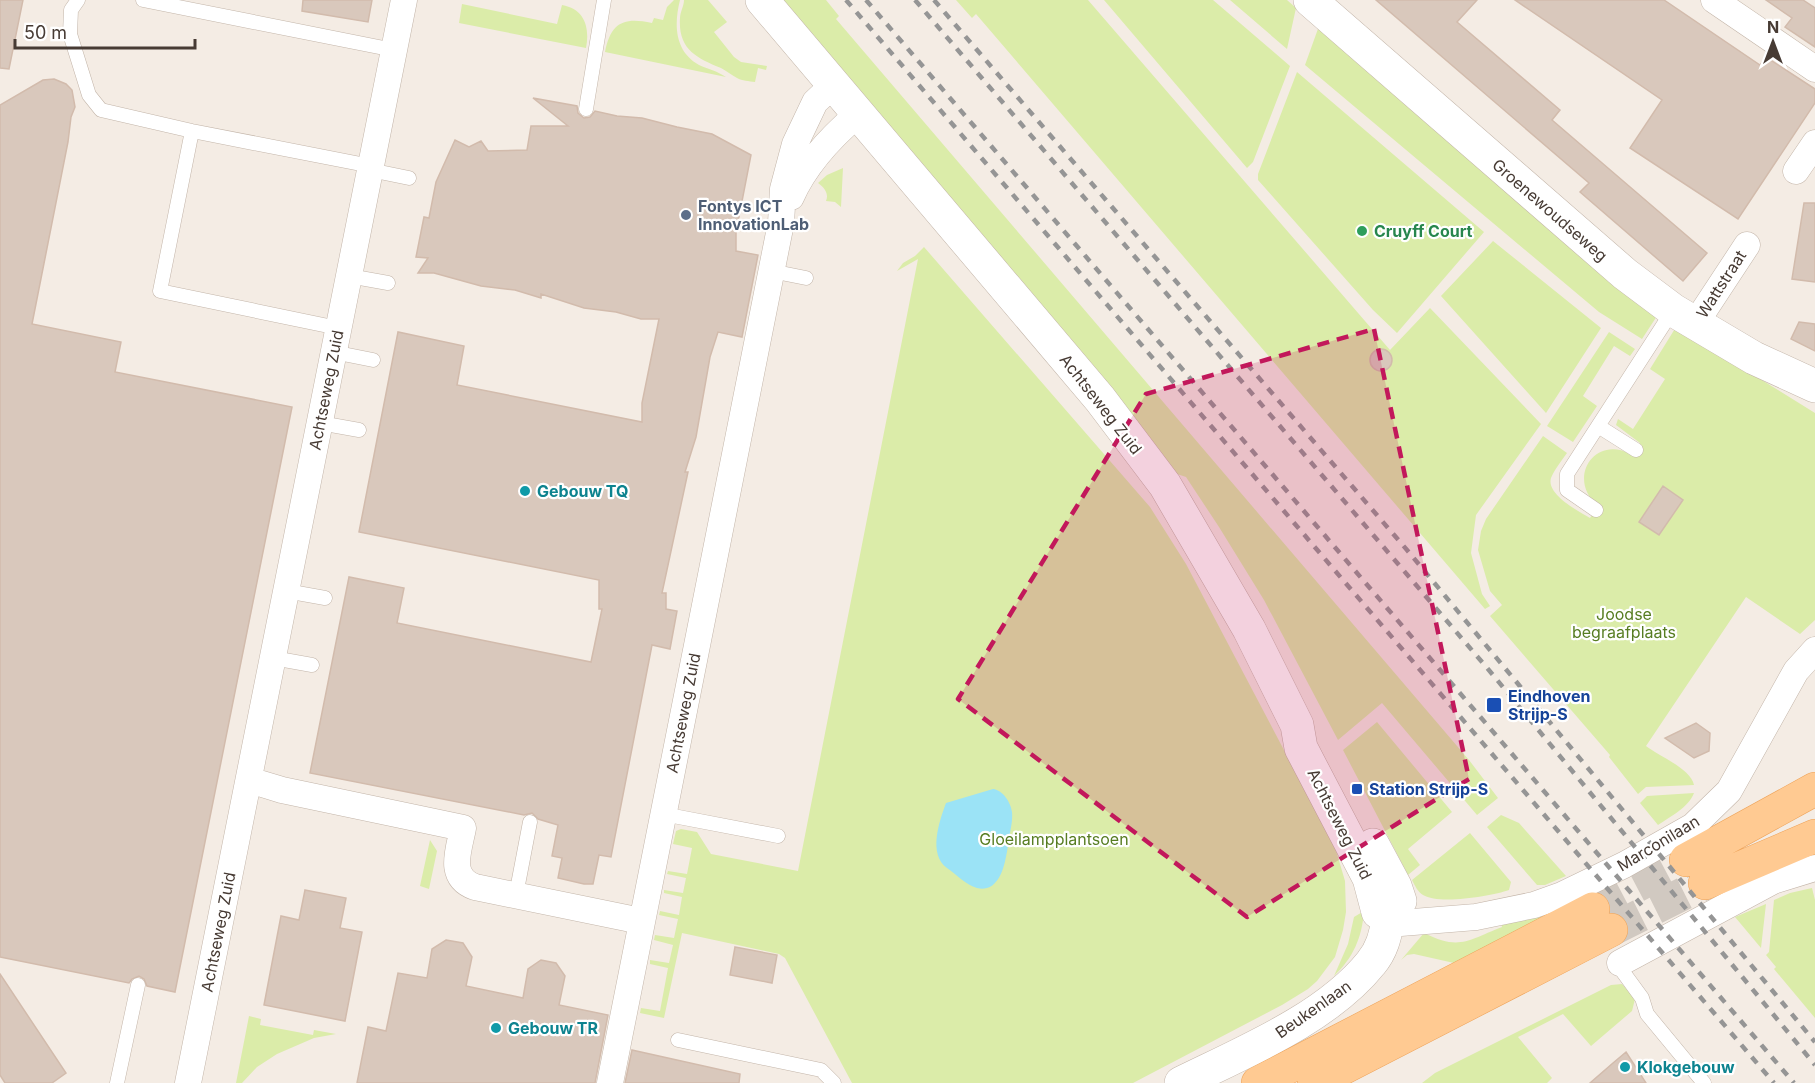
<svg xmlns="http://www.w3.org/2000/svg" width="1815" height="1083" font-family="Inter,sans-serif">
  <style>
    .green { fill: #dbeca9 }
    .water { fill: #9be3f6 }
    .building { fill: #d9c8bc; stroke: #d2bbac; stroke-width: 1.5 }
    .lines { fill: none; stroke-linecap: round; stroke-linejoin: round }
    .primary-tunnel { stroke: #d1c9c1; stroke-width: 33; stroke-dasharray: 33 16; stroke-linecap: butt }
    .service-casing { stroke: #c3b5a9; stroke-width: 15 }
    .minor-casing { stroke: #c3b5a9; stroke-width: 27 }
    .tertiary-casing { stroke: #c3b5a9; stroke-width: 34 }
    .primary-casing { stroke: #eea359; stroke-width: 34 }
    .service { stroke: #fff; stroke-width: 14 }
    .minor { stroke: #fff; stroke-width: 26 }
    .tertiary { stroke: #fff; stroke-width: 33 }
    .primary { stroke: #ffca92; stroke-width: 33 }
    .rail { stroke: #959595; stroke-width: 4.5; stroke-dasharray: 8 8; stroke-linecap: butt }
    .marked { fill: #c2185b; fill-opacity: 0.2; stroke: #c2185b; stroke-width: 4.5; stroke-dasharray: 12 8; stroke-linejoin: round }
    .service-dot { fill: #5c6f8a; stroke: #fff; stroke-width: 2 }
    .leisure-dot { fill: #2e9e5b; stroke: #fff; stroke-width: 2 }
    .culture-dot { fill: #0f9aa8; stroke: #fff; stroke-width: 2 }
    .transit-dot { fill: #1a4fb4; stroke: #fff; stroke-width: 2 }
    .labels { text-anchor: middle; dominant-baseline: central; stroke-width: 4.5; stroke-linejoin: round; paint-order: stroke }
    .service-label { font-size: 16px; font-weight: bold; fill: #4e5e75; stroke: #fff; text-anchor: start }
    .street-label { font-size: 16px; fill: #473b34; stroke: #fff }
    .leisure-label { font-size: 16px; font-weight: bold; fill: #27864d; stroke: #fff; text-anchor: start }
    .culture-label { font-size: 16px; font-weight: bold; fill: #0d838f; stroke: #fff; text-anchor: start }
    .park-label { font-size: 16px; fill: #577d22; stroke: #fff }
    .transit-label { font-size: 16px; font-weight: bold; fill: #164399; stroke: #fff; text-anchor: start }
  </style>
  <rect width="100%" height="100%" fill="#f4ece4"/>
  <!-- green -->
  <path class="green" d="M 674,0 L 680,0 C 674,24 674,51 699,65 C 708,69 717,71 726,77 L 605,52 C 611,22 624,17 652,23 L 654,18 L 663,20 L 667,7 Z
    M 684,0 L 708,0 L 727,22 L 714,32 L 734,57 L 741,62 L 767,66 L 766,70 L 758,68 L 755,82 C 749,81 742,81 737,78 C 731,75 727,71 721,68 C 696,58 678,49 680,18 C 680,12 684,6 684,0 Z
    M 776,0 L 826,0 L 839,16 L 836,19 L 1469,760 L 1498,798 L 1477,815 L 1382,703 L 1338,740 L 1264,600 L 1219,527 L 1186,477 L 1177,474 Z
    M 956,0 L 1088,0 L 1390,350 L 1430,308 L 1541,424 L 1476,515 L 1471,553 L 1482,594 L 1490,606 L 1485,609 L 976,14 L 972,18 Z
    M 1104,0 L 1213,0 L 1290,66 L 1253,162 L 1247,168 Z
    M 1230,0 L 1287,0 L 1296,8 L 1287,49 Z
    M 462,4 L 557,24 L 562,5 C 585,9 590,28 586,48 L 459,23 Z
    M 1319,26 L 1657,316 L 1642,339 L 1599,312 L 1305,65 Z
    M 1297,72 L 1484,232 L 1397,333 L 1373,310 L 1258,180 L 1258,174 Z
    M 843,168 L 841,207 L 835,202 L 826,201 C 829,194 825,188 818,183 L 827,175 Z
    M 1493,241 L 1601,328 L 1546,413 L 1441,296 Z
    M 924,247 L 1150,507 L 1186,564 L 1335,847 L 1345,881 L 1346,912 L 1343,930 L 1335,957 L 1317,981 L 1308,989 L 1282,1005 L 1133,1083 L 852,1083 L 785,958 L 779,954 L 682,933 L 664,1018 L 640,1013 L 641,1008 L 660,1011 L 668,968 L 650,964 L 650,960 L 669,963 L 673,945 L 654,940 L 655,935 L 674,938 L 678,919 L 659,915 L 660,911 L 679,915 L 682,897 L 664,893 L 664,890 L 683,893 L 686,878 L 667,874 L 668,871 L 687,874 L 692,848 L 673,844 L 676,831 L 681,829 L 697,832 L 711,854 L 798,871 L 918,259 L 897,271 L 903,263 L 915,256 Z
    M 1676,327 L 1815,413 L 1815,620 L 1800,634 L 1746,597 L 1646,746 C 1659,756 1691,769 1694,785 L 1646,787 L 1638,794 L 1609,757 L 1610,755 L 1490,616 L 1502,605 L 1490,591 L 1478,550 L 1481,531 L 1486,519 L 1543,436 L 1567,453 C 1562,460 1554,470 1551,478 C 1546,494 1578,511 1590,518 L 1598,506 C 1566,480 1594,433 1632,455 L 1640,443 L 1616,425 L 1618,419 L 1633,429 L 1665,379 L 1650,369 Z
    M 1609,332 L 1635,349 L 1630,356 L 1614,346 L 1583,396 L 1597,406 L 1573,442 L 1547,426 Z
    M 1377,722 L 1452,812 L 1408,849 L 1420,865 L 1408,875 L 1343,750 Z
    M 1694,793 C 1689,807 1670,817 1658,825 L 1640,803 L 1647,796 Z
    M 1501,815 L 1519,823 L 1566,876 L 1545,885 L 1537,885 L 1487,827 Z
    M 1470,833 L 1511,882 L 1509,890 C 1492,896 1439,905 1423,895 C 1418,892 1415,886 1412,880 Z
    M 430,840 L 437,851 L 429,889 L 420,886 Z
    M 1812,888 L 1815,900 L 1815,1018 L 1774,969 L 1776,967 L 1766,955 L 1769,952 L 1774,900 L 1790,893 Z
    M 1766,904 L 1761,948 L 1735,917 Z
    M 1567,909 L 1454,963 L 1414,954 L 1407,955 L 1401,960 L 1424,933 C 1460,951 1468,940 1502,927 L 1501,922 Z
    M 1364,911 C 1362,938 1353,958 1334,976 L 1348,944 L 1354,917 Z
    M 1622,984 L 1635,999 L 1632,1011 L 1591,1046 L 1563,1014 L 1518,1037 L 1552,1078 L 1547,1083 L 1422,1083 L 1435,1073 L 1611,985 Z
    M 249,1016 L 261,1019 L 260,1025 L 313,1035 L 314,1030 L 336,1034 L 314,1038 L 277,1054 L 257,1067 L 242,1083 L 236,1083 Z"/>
  <!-- water -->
  <path class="water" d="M 993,789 C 1003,790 1011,803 1012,812 C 1013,821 1010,831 1009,840 C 1006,856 1003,894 977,888 C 966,885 956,874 947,868 C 928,854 939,822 946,803 Z"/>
  <!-- building -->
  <path class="building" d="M 0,0 L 23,0 L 9,69 L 0,68 Z
    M 303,0 L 372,0 L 368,22 L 302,11 Z
    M 1376,0 L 1477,0 L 1457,22 L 1560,110 L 1552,120 L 1707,253 L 1683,281 L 1580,192 L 1589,183 Z
    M 1515,0 L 1664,0 L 1760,65 L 1766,57 L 1815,89 L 1815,103 L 1738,219 L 1630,148 L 1662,100 Z
    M 1766,0 L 1803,0 L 1815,8 L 1815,47 L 1785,27 L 1792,18 Z
    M 54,79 L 66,84 L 72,90 L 75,107 L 71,117 L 68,142 L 32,324 L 121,342 L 115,372 L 292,407 L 175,992 L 147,986 L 144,979 L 139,976 L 132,979 L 129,983 L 0,957 L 0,105 L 43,80 Z
    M 533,98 L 577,106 L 578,113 L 584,118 L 590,117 L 595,111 L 617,116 L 642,118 L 677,127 L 712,134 L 751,155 L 736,232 L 736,251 L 758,255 L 742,337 L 718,332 L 710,357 L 696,437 L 685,472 L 688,472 L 662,593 L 666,593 L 666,609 L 677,611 L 670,649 L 652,645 L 611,857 L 599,855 L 593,884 L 584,884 L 558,878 L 562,858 L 552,856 L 558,825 L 538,819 L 532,813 L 524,815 L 310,773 L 349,577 L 404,588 L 397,623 L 591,662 L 602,609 L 599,609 L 599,580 L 359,532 L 398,332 L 464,346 L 457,385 L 642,422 L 642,403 L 659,319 L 641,319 L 616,312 L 584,308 L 541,294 L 541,298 L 515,290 L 481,286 L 434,273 L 418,273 L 428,258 L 416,257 L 424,217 L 429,218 L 436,182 L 455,140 L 469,147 L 481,141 L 488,151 L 527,150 L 531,126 L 568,126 Z
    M 1804,203 L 1815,203 L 1815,282 L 1792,279 Z
    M 1799,322 L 1815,324 L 1815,351 L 1791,339 Z
    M1370 360a11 11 0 1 1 22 0a11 11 0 1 1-22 0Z
    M 1663,486 L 1683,500 L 1659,535 L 1639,522 Z
    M 1696,723 L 1710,733 L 1709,751 L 1694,758 L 1665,738 Z
    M 305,890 L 346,898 L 340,928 L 362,932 L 345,1021 L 264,1005 L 281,916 L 299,920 Z
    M 446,940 L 463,943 L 472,957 L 466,986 L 523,998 L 528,969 L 541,960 L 556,963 L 565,976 L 559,1005 L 608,1015 L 595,1083 L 357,1083 L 368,1027 L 386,1031 L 398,973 L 427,978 L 432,949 Z
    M 735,947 L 777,955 L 772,983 L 730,975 Z
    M 0,974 L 66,1073 L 52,1083 L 5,1083 L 0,1075 Z
    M 632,1050 L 740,1074 L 739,1083 L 625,1083 Z
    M 1626,1052 L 1646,1083 L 1590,1083 L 1613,1063 Z"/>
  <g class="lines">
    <!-- primary-tunnel -->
    <path class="primary-tunnel" d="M 1593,909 L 1686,860
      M 1611,930 L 1705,883"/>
    <!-- service casing -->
    <g class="service-casing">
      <path id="service" d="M 78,0 L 71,10 L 70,34 L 89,95 L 101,110 L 192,131 L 371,166
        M 143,0 L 394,50
        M 586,109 L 604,0
        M 192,131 L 160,291 L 338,328
        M 370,170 L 409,178
        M 771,271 L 806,278
        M 349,276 L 388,283
        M 333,352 L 373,360
        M 320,423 L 359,430
        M 1598,426 L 1636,450
        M 1596,510 L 1567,490 L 1567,474 L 1673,310
        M 286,591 L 325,598
        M 273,658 L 312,665
        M 663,814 L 778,836
        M 516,895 L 530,822
        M 1620,963 L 1623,972 L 1642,998 L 1647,1014 L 1704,1083
        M 678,1040 L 821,1070 L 834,1083
        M 117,1083 L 138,985"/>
    </g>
    <!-- minor casing -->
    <g class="minor-casing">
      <path id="minor" d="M 1714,0 L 1815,69
        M 1796,171 L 1815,143
        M 791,197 C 805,165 831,137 858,114
        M 1695,324 L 1747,245
        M 249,780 L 282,790 L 463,828 C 459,850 447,877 475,887 L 641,921
        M 1388,924 L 1476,917 L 1534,905 L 1562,895 L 1624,865 L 1693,826 L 1729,791 L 1796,671 L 1815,650
        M 1620,963 L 1773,881 L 1815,868
        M 188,1083 L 404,0
        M 610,1083 L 781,223 L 783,189 L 795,144 L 815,102 L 833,85"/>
    </g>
    <!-- tertiary casing -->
    <g class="tertiary-casing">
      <path id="tertiary" d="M 762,0 L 1100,399 L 1165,485 L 1249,629 L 1297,725 L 1301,748 L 1369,878 L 1378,912 L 1388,919
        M 1310,0 L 1625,274 L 1673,310 L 1754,358 L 1815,386
        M 1181,1083 C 1244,1052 1327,1018 1371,963 C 1382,950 1385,936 1388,921 C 1390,914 1396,907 1400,901 L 1395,886 L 1373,845"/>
    </g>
    <!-- primary casing -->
    <g class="primary-casing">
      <path id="primary" d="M 1686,860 L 1815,789
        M 1705,883 L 1815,836
        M 1258,1083 L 1593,909
        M 1314,1083 L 1611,930"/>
    </g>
    <!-- service -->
    <use href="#service" class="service"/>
    <!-- minor -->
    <use href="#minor" class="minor"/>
    <!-- tertiary -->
    <use href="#tertiary" class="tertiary"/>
    <!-- primary -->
    <use href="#primary" class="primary"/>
    <!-- rail -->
    <path class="rail" d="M 846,0 L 1774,1083
      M 866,0 L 1794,1083
      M 915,0 L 1488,669 L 1815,1065
      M 934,0 L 1407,550 L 1815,1042"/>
  </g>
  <!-- marked area -->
  <path class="marked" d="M 1374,329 L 1469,779 L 1247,917 L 958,699 L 1146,394 Z"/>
  <!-- markers -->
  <circle class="service-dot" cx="686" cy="215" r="6"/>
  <circle class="leisure-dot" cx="1362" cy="231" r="6"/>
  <g class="culture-dot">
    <circle cx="525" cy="491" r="6"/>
    <circle cx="496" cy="1028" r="6"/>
    <circle cx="1625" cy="1067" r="6"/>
  </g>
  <g class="transit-dot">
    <rect x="1486" y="697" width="16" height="16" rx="3"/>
    <rect x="1351" y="783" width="12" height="12" rx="3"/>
  </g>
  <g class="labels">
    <!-- service labels -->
    <g class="service-label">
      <text x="698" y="206">Fontys ICT<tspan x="698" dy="18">InnovationLab</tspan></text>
    </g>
    <!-- street labels -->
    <g class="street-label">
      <text transform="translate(1550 210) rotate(41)">Groenewoudseweg</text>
      <text transform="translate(1721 284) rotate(-57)">Wattstraat</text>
      <text transform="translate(326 390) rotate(-79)">Achtseweg Zuid</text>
      <text transform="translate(1101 404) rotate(52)">Achtseweg Zuid</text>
      <text transform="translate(683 713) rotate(-79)">Achtseweg Zuid</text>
      <text transform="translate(1340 824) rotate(63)">Achtseweg Zuid</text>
      <text transform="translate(1658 843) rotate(-31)">Marconilaan</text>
      <text transform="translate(218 932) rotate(-79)">Achtseweg Zuid</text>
      <text transform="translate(1313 1009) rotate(-35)">Beukenlaan</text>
    </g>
    <!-- leisure labels -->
    <g class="leisure-label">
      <text x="1374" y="231">Cruyff Court</text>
    </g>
    <!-- culture labels -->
    <g class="culture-label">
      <text x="537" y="491">Gebouw TQ</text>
      <text x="508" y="1028">Gebouw TR</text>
      <text x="1637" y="1067">Klokgebouw</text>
    </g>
    <!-- park labels -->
    <g class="park-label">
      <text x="1624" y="614">Joodse<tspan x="1624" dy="18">begraafplaats</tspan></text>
      <text x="1054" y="839">Gloeilampplantsoen</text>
    </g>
    <!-- transit labels -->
    <g class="transit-label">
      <text x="1508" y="696">Eindhoven<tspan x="1508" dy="18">Strijp-S</tspan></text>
      <text x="1369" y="789">Station Strijp-S</text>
    </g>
  </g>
  <!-- north arrow -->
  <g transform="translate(1773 42)" stroke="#ffffff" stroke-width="4.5" paint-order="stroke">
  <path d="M0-4.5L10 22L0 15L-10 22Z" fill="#473b34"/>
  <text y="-9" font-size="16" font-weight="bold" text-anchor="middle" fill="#473b34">N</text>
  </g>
  <!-- scale -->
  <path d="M15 39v9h180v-9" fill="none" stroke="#473b34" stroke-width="3"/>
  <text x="24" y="39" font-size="18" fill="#473b34" stroke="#ffffff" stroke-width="4.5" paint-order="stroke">50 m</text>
</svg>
